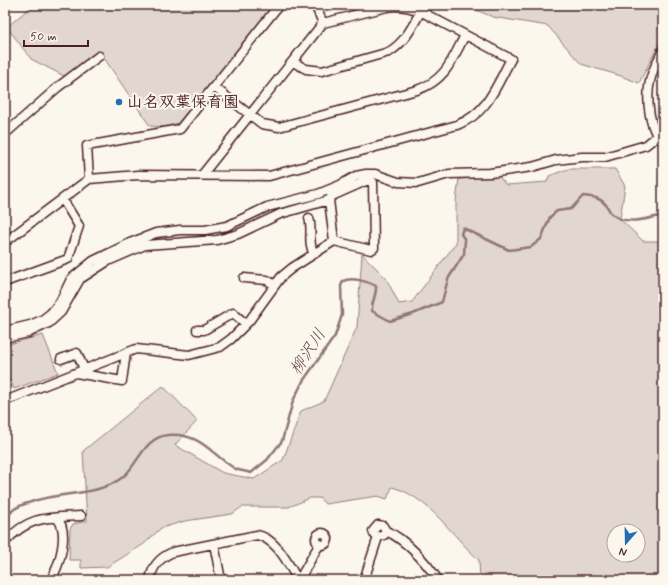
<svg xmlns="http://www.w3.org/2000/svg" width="668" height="585" font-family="Mynerve,'Klee One',sans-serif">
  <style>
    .green { fill: #e2d7d0; stroke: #967b7e; fill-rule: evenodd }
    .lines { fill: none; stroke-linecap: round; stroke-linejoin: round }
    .stream { stroke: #907477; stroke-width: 2.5 }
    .minor-casing { stroke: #4a1f2b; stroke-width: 11 }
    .minor { stroke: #fbf7ec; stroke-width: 8 }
    .poi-dot { fill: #1f6fb2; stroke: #fbf7ec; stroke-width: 1.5 }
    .labels { text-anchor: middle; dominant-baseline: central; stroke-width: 4; stroke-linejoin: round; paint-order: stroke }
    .poi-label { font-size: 16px; font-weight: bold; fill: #4a1f2b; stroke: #fbf7ec; text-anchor: start }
    .water-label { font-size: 17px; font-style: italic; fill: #6d4a51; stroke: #fbf7ec }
  </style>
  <rect width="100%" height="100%" fill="#fbf7ec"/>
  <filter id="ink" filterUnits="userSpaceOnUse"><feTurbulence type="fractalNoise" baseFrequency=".025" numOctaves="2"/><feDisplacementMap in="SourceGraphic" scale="8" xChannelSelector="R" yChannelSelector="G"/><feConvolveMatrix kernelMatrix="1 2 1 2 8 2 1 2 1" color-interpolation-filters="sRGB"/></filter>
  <g filter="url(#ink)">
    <!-- green -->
    <path class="green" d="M 33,5 L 273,5 L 270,9 L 272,10 L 178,123 L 165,127 L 150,126 L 100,52 L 66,77 L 31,59 L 7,27 Z
      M 464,5 L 663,5 L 663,36 L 639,83 L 618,75 L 581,64 L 548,26 L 493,17 Z
      M 568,169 L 615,169 L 625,186 L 620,219 L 643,241 L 661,241 L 663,245 L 663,580 L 480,580 L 479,560 C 452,536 428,496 392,487 L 387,499 L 378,496 L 325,504 L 320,498 L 310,498 L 289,507 L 242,507 L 232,514 L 185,521 L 161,528 L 144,544 L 107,567 L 81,568 L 81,560 L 69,560 L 70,529 L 73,524 L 87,521 L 83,451 L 163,386 L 197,421 L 175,445 L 223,473 L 254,479 L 283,460 L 301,411 L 324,401 L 357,327 L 362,254 L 386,278 L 399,304 L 412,302 L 456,243 L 456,201 L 459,179 L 498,175 L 506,185 L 547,182 L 549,176 ZM 614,531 L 638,531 L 638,555 L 614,555 Z
      M 43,335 L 58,373 L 14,389 L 11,381 L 5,377 L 5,345 Z"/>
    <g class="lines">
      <!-- stream -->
      <path class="stream" d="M 5,521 C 7,518 9,514 12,511 C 17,506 24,504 31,502 C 61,491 97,497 123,477 C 138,465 144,437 168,435 C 201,433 210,453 234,468 C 238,471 246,471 251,473 L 267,460 L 282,441 L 293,401 L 303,381 L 335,336 L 342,315 L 341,286 L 343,281 C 352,277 367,281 376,286 C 377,296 371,301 372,311 L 390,321 L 413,314 L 442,302 L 448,279 L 464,254 L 465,240 L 461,234 L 463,228 L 509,250 L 531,247 L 541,239 L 550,217 L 557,211 L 571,209 L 583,196 C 592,197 600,197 606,205 C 608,207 609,211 611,213 C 623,226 648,219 663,215"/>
      <!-- minor casing -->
      <g class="minor-casing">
        <path id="minor" d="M 315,5 L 323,23
          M 663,50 C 658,60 652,71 650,81 C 646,99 649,131 663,142
          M 293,62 L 306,69 L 322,71 L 389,52 C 407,41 414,23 424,5
          M 214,87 L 262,124 L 279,127 L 417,90 C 446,80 452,60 465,35
          M 5,134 L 58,87 L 99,56
          M 89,179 L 87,146 L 180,129 L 279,5
          M 329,200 L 332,196 L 368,180 L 373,182 L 374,248 L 371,250 L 334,241
          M 309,218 C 313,231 307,242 314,254
          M 5,242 L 89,179 L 138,175 L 269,176 L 457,125 C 488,113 496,86 511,59 L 420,11 C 409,7 399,5 387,7 L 323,23 L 202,175
          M 244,278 L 267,280 L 275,285
          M 5,282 L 68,259 L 79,226 L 63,200
          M 197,330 L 204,330 L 233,313 L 246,324
          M 5,331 L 30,325 L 42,320 L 51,313 L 60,302 L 71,279 L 93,261 L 130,243 L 156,233 L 180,230 L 205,230 L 227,226 L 267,207 L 318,194 L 340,185 L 356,176 L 366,174 L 375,174 L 398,182 L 418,183 L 449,174 L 490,173 L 532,167 L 556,160 L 582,157 L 605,157 L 646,145 L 656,137
          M 5,338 L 28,333 L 49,323 L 61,312 L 80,279 L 108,261 L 145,245 L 217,240 L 238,234 L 280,214 L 329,200 L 334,241 L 292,268 L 281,277 L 249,321 L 231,339 L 220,347 L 189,355 L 136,349 L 5,401
          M 61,359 L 77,353 L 84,369
          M 76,373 L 122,381 L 126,353
          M 386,531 L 384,535 L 378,537 L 374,534 L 373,531 L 378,525 L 383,526 L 386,531 C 404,538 427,563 438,580
          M316 539a6 6 0 1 1 12 0a6 6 0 1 1-12 0Z
          M 5,542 C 29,515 49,518 81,516
          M 214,544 L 221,580
          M 51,580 C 59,566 70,532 57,518
          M 150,580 C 152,566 161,557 173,552 L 257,535 C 277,539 288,564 298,580
          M 299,580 L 319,545
          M 364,580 L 378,537"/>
      </g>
      <!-- minor -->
      <use href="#minor" class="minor"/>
    </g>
  </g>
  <!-- markers -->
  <circle class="poi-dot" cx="119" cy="102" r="4"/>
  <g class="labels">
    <!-- poi labels -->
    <g class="poi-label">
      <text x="127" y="102">山名双葉保育園</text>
    </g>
    <!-- water labels -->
    <g class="water-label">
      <text transform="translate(308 352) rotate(-57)">柳沢川</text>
    </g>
  </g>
  <!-- margin -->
  <rect width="668" height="585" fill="none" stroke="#fbf7ec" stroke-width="20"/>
  <rect x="10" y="10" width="648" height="565" fill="none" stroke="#4a1f2b" stroke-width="1.5" filter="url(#ink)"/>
  <!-- north arrow -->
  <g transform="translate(626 543) rotate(200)"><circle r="19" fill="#fbf7ec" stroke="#b4a19f"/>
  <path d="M0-3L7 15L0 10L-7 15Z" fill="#1f6fb2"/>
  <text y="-6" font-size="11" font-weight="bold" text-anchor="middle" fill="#4a1f2b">N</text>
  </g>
  <!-- scale -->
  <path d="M24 40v6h64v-6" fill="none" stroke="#4a1f2b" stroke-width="2"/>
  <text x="30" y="40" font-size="12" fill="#4a1f2b" stroke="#fbf7ec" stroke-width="3" paint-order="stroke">50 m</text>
</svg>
